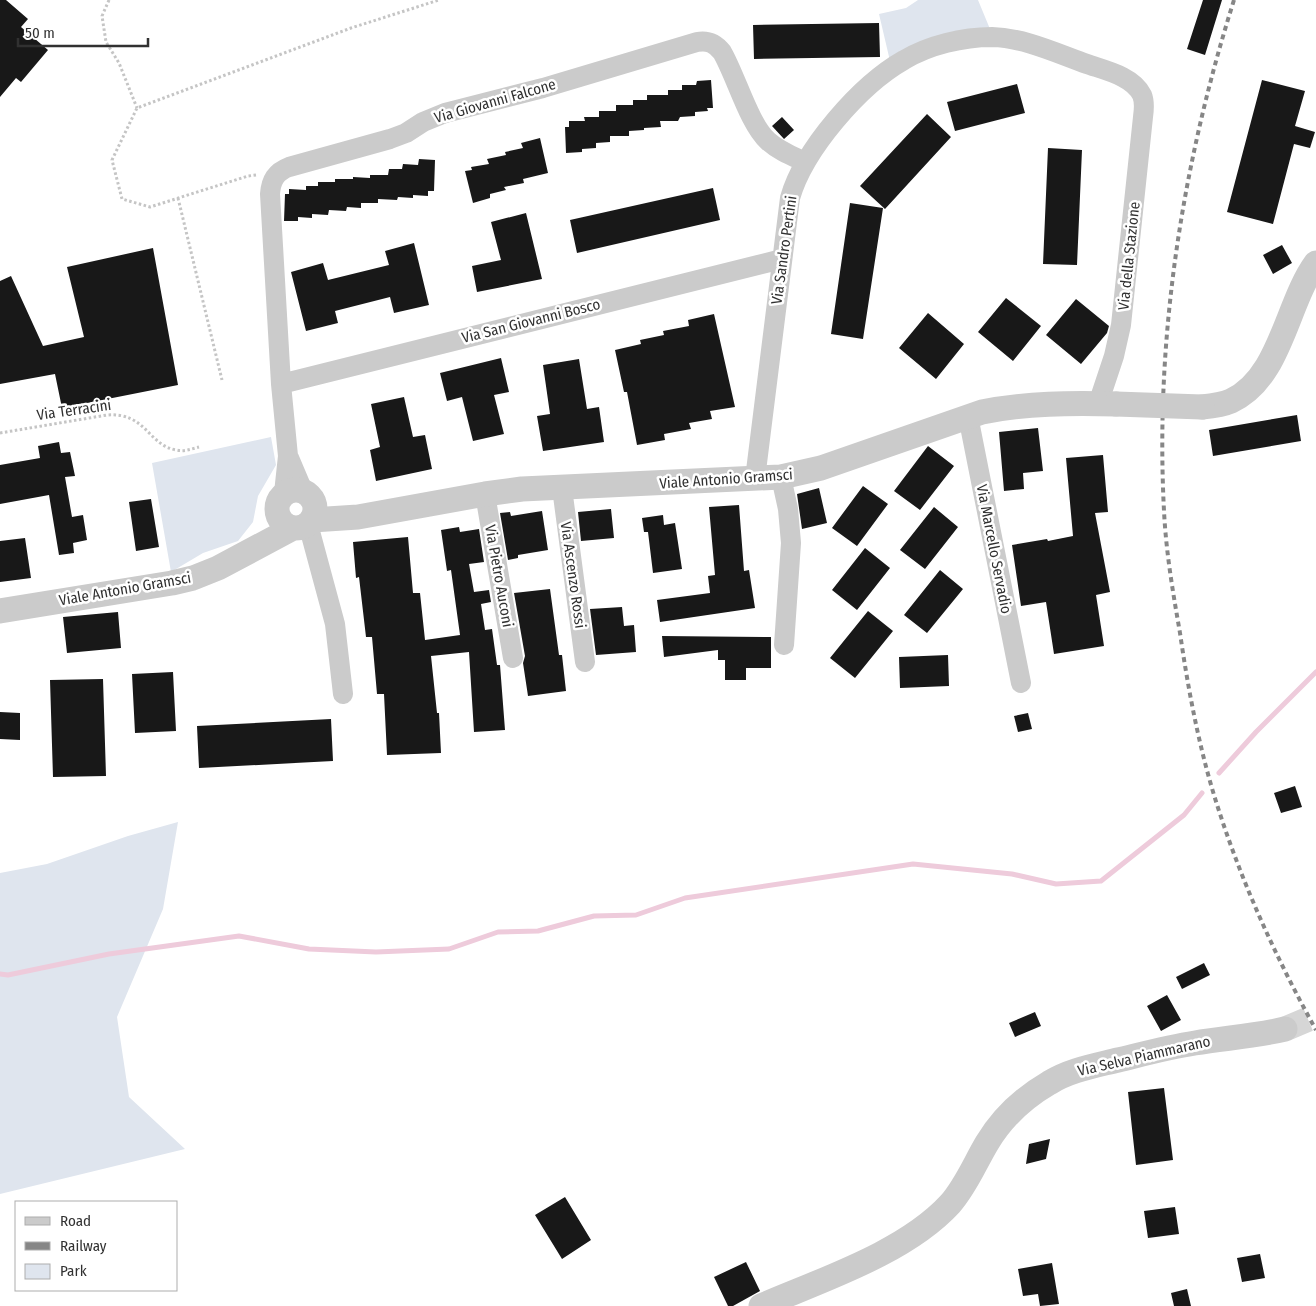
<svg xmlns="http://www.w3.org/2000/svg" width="1316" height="1306" font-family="'Fira Sans Condensed',sans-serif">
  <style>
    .green { fill: #dfe5ee }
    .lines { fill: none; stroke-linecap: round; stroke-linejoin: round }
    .stream { stroke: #eecbdb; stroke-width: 5 }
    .building { fill: #181818 }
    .tertiary-tunnel { stroke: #d6d6d6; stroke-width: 25; stroke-dasharray: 25 12; stroke-linecap: butt }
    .path { stroke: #c5c5c5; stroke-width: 3; stroke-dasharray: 2.5 2.5; stroke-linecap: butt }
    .minor { stroke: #cbcbcb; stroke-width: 20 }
    .tertiary { stroke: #cbcbcb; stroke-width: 25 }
    .rail { stroke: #868686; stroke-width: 4; stroke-dasharray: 5 4; stroke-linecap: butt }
    .tertiary-bridge { stroke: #cbcbcb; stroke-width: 25 }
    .labels { text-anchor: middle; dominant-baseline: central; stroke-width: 5; stroke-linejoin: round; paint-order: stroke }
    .street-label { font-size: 15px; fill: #313131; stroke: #fff }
  </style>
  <rect width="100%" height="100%" fill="#fff"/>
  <!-- green -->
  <path class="green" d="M 918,0 L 978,0 L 990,29 L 890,61 L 879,14 L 906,8 Z
    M 271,437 L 276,465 L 258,496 L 253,522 L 238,541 L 203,553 L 171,572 L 152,463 Z
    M 178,822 L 163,909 L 117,1017 L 129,1097 L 185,1149 L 0,1194 L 0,873 L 47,864 L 128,836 Z"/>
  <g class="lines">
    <!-- stream -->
    <path class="stream" d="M 1219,773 L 1256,732 L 1316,672
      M 0,974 L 8,975 L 109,954 L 239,936 L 309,949 L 376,952 L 449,949 L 498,932 L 538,931 L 594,916 L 636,915 L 685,898 L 913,864 L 1012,874 L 1056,884 L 1101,881 L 1184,815 L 1202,793"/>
  </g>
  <!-- building -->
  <path class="building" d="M 0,0 L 6,0 L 28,19 L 21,27 L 48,50 L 21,82 L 16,78 L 0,97 Z
    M 1203,0 L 1222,0 L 1205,55 L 1187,49 Z
    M 879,23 L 880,57 L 754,59 L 753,25 Z
    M 711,80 L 713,108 L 707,108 L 708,111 L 695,112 L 695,116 L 680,117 L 678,121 L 660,121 L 661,127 L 644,128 L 644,130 L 629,131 L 629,136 L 610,136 L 610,142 L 596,143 L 596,148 L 582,149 L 582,152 L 566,153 L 565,127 L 569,127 L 569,121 L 585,121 L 584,117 L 599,117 L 599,111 L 616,111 L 616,105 L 633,105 L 633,100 L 647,100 L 647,95 L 668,95 L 668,90 L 682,90 L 682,85 L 696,85 L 697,81 Z
    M 1262,80 L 1305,91 L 1295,126 L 1315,132 L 1310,148 L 1294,144 L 1273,224 L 1227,212 Z
    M 1017,84 L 1025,113 L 955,131 L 947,102 Z
    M 927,114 L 951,137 L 885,209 L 860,186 Z
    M 782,117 L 794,130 L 784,139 L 772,126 Z
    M 540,138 L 548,173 L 523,179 L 524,183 L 504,187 L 506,190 L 490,194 L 490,198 L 473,203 L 465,171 L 472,170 L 471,167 L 489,164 L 487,159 L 506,155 L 505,152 L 523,148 L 521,143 Z
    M 1048,148 L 1082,150 L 1077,265 L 1043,264 Z
    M 419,159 L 435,160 L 434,191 L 428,191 L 428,196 L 413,195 L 413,198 L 398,197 L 397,200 L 378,199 L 378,203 L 361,203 L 361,208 L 347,207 L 346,211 L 329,210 L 328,215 L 312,214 L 312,218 L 298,217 L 298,221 L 284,221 L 285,194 L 289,194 L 289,189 L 306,190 L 306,186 L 318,186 L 318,182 L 335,182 L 335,179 L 353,179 L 353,177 L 370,178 L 370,175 L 388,175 L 389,169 L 402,169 L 403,164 L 418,165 Z
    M 713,188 L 720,220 L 577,253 L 570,220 Z
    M 850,203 L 883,208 L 863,339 L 831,334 Z
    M 526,213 L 542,279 L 477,292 L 472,266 L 501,260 L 491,222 Z
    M 414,243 L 429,305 L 394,313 L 390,297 L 335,311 L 338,323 L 306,331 L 291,272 L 323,263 L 328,280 L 389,265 L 385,251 Z
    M 1282,245 L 1292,263 L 1273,274 L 1263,255 Z
    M 153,248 L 178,385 L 62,408 L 55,374 L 0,384 L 0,281 L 11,276 L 43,346 L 84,337 L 67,267 Z
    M 1006,298 L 1041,326 L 1013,361 L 978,332 Z
    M 1076,299 L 1109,326 L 1107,333 L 1081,364 L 1046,335 Z
    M 928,313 L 964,344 L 936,379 L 899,348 Z
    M 714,314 L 735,407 L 710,411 L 712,419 L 689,423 L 691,429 L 664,434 L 665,440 L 637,445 L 627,392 L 624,392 L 615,350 L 641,344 L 640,340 L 664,335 L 663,331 L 689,326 L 688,320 Z
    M 501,358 L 509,392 L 494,395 L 504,434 L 473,441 L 462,397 L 447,401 L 440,373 Z
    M 579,359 L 587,409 L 599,407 L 604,442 L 543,451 L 537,416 L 550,414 L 543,365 Z
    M 404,397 L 413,437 L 425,435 L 432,469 L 376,481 L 370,450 L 380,447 L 371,404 Z
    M 1297,415 L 1301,441 L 1213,456 L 1209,430 Z
    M 1038,428 L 1043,471 L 1023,473 L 1024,489 L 1004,491 L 999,432 Z
    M 59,442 L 61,453 L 70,452 L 75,476 L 65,477 L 72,517 L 83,515 L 87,540 L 73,543 L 74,553 L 59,555 L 49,495 L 0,504 L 0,465 L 40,458 L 38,446 Z
    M 928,446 L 954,466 L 920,510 L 894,491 Z
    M 1103,455 L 1108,512 L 1095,513 L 1110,592 L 1096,595 L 1104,646 L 1054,654 L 1046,602 L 1021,606 L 1012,545 L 1047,539 L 1048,541 L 1073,536 L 1066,458 Z
    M 863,486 L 888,504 L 857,546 L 832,528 Z
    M 819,488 L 827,523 L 802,529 L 797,494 Z
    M 151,499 L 159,547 L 136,551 L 129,502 Z
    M 739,505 L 744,571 L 749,570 L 755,608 L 660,622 L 657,600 L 710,593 L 708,576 L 715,575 L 709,507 Z
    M 934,507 L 958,527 L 925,569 L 900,550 Z
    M 611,509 L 614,538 L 581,541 L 578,512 Z
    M 542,511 L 548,550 L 518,555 L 518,558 L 508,560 L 500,513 L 510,512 L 511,516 Z
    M 663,515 L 664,525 L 675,523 L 682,569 L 653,573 L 648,532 L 644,532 L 642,518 Z
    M 459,527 L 460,532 L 479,529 L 484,562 L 469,564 L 474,592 L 489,590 L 491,602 L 481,604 L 485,630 L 492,629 L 497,665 L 500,665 L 505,730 L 474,732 L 469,652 L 431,656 L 437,713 L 439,713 L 441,753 L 387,755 L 384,694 L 377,694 L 372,637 L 366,637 L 359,577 L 356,578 L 353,542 L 408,537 L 413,593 L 420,593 L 425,640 L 460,635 L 451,570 L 447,571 L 441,530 Z
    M 25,538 L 31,578 L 0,582 L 0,541 Z
    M 865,548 L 890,568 L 857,610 L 832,590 Z
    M 940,570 L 963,589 L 927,633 L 904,615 Z
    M 550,589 L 559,655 L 562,655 L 566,691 L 528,696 L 523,663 L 525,656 L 514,593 Z
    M 622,607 L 624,626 L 634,625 L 636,652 L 596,655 L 590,609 Z
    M 868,611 L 893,631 L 855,678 L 830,658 Z
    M 118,612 L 121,648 L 67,653 L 63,617 Z
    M 662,636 L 771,637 L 771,668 L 746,668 L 746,680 L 725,680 L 725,660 L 718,660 L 718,650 L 664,657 Z
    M 948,655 L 949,686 L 900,688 L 899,657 Z
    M 173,672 L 176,731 L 135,733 L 132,674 Z
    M 103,679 L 106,776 L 53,777 L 50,680 Z
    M 0,712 L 20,713 L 20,740 L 0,739 Z
    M 1028,713 L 1032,729 L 1018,732 L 1014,716 Z
    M 331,719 L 333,761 L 199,768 L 197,726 Z
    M 1295,786 L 1302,807 L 1281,813 L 1274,793 Z
    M 1204,963 L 1210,975 L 1182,989 L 1176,977 Z
    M 1167,995 L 1181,1020 L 1161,1031 L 1147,1006 Z
    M 1035,1012 L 1041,1026 L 1015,1037 L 1009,1023 Z
    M 1164,1088 L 1173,1160 L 1136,1165 L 1128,1092 Z
    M 1050,1139 L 1046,1159 L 1026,1164 L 1029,1144 Z
    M 565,1197 L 591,1240 L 562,1259 L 535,1215 Z
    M 1175,1207 L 1179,1234 L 1148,1238 L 1144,1211 Z
    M 1260,1254 L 1265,1278 L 1242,1282 L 1237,1258 Z
    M 746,1262 L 760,1291 L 733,1306 L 728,1306 L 714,1277 Z
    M 1052,1263 L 1059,1304 L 1040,1306 L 1038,1294 L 1023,1296 L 1018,1269 Z
    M 1187,1289 L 1191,1306 L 1174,1306 L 1171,1293 Z"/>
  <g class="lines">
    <!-- tertiary-tunnel -->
    <path class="tertiary-tunnel" d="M 1285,1029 L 1316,1016"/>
    <!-- path -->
    <path class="path" d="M 109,0 L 102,16 L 106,42 L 119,63 L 137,108
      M 256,175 L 248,176 L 150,207 L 122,199 L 112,160 L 137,108 L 351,28 L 439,0
      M 178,198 L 222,380
      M 0,433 L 107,415 C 146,412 148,445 176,450 C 184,452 191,449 199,447"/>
    <!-- minor -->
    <path class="minor" d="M 281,384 L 782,259
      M 968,416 L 1021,683
      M 289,458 L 303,491
      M 781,477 L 788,509 L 791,543 L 784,645
      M 755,479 L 790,198 C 804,149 860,85 904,60 C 929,45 963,37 992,37 C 1025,38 1056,53 1087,64 C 1104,70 1133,76 1142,95 C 1145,102 1144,110 1143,117 L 1121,325 L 1114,356 L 1098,404
      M 562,488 L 585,662
      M 284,493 L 288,456 L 281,384 L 270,194 C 271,180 276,172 289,167 L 390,139 L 406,133 L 423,122 L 445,113 L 543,88 L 697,42 C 708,40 715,43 722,52 C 736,76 749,124 768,141 C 779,151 792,156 805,162
      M 485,494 L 513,658
      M 308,524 L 335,624 L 343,694"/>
    <!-- tertiary -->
    <path class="tertiary" d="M 1202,407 C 1212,406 1222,405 1231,401 C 1281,378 1286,304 1316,263
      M277 509a19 19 0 1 1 38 0a19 19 0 1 1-38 0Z
      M 312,520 L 358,517 L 485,494 L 522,489 L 781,477 L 821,468 L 982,412 C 1026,403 1071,403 1116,404
      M 0,611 L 172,583 L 193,578 L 218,568 L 293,528
      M 761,1306 C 821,1280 905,1253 950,1204 C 966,1186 975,1163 987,1143 C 1002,1118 1025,1097 1049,1083 C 1070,1070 1094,1066 1118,1060 C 1143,1054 1169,1047 1195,1043 C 1225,1038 1256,1036 1285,1029"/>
    <!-- rail -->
    <path class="rail" d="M 1234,0 C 1182,165 1155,338 1164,511 C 1166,552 1173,593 1180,633 C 1188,688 1198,742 1214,795 C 1239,877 1275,956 1316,1030"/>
    <!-- tertiary-bridge -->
    <path class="tertiary-bridge" d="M 1116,404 L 1202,407"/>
  </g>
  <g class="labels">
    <!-- street labels -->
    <g class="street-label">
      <text transform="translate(495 101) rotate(-16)">Via Giovanni Falcone</text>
      <text transform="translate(784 250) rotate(-82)">Via Sandro Pertini</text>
      <text transform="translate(1129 256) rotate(-84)">Via della Stazione</text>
      <text transform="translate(531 321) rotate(-14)">Via San Giovanni Bosco</text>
      <text transform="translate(74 410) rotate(-8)">Via Terracini</text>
      <text transform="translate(726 479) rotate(-4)">Viale Antonio Gramsci</text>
      <text transform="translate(994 549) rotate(79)">Via Marcello Servadio</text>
      <text transform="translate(573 575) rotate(82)">Via Ascenzo Rossi</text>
      <text transform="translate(499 576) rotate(80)">Via Pietro Auconi</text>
      <text transform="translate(125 589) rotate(-10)">Viale Antonio Gramsci</text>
      <text transform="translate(1144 1056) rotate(-13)">Via Selva Piammarano</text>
    </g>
  </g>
  <!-- legend -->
  <rect x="15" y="1201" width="162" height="90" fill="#ffffff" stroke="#adadad"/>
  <rect x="25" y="1217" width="25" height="8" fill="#cbcbcb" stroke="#adadad"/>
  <text x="60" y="1226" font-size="15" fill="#313131">Road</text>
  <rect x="25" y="1242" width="25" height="8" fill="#868686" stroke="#adadad"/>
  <text x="60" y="1251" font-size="15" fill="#313131">Railway</text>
  <rect x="25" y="1264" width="25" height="15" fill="#dfe5ee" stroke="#adadad"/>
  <text x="60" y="1276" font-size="15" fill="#313131">Park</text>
  <!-- scale -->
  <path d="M18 38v8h130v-8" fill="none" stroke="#313131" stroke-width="2.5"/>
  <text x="25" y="38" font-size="15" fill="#313131" stroke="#ffffff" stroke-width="4" paint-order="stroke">50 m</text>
</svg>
